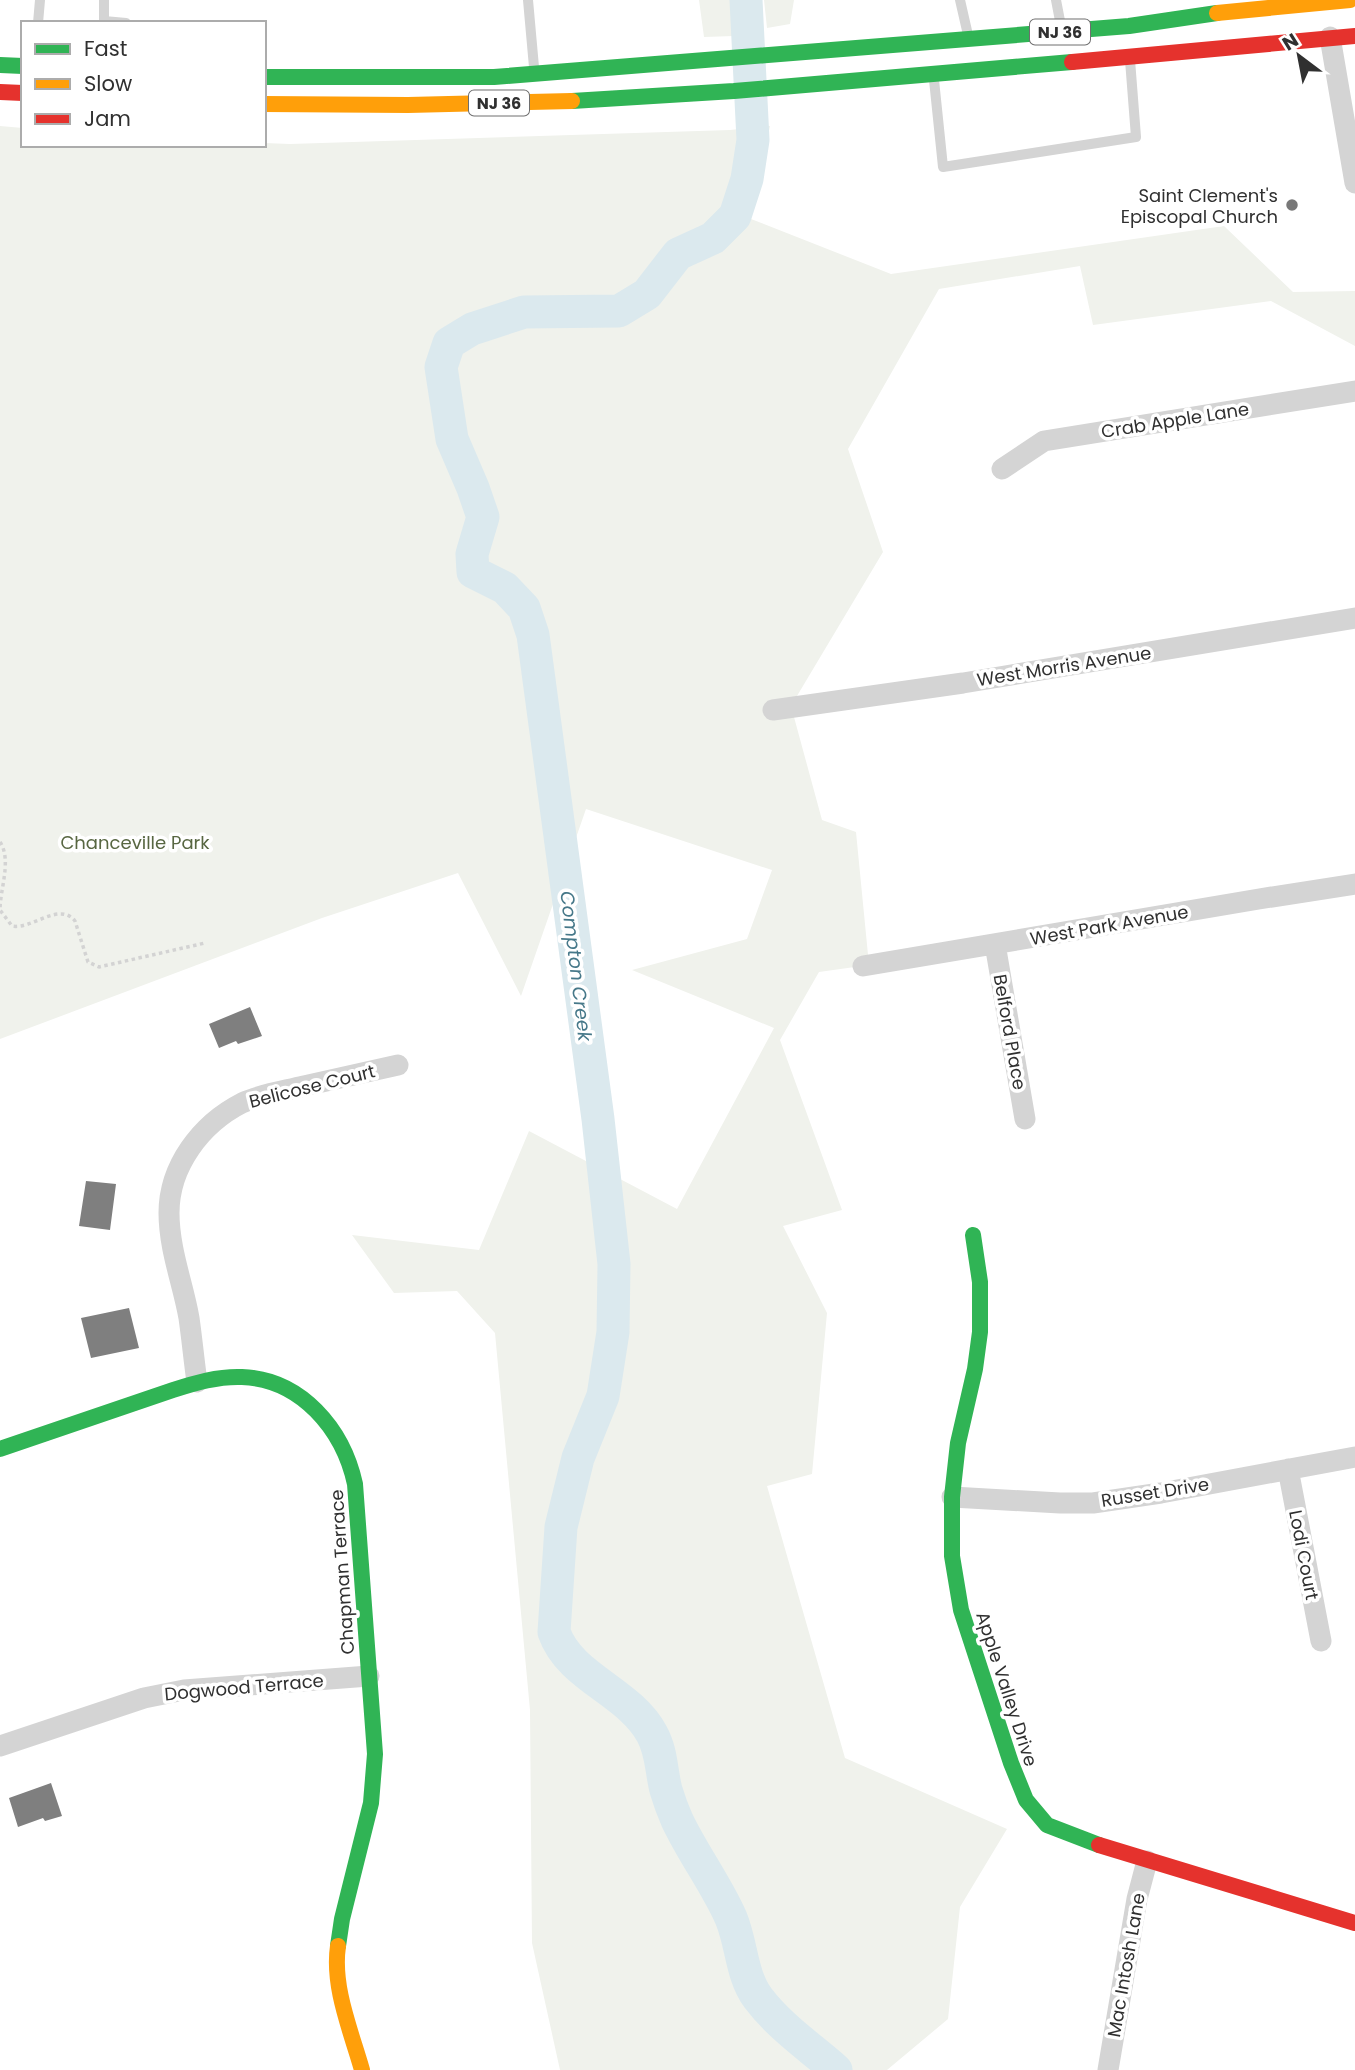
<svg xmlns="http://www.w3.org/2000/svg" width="1355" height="2070" font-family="Poppins,sans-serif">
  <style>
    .green { fill: #f0f2ec }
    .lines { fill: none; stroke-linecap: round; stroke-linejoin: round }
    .river { stroke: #dbe9ee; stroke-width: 33 }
    .building { fill: #7f7f7f }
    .path { stroke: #d3d3d3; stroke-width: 3.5; stroke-dasharray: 3.5 3.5; stroke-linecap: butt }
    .lane { stroke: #d4d4d4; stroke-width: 10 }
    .street { stroke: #d4d4d4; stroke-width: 21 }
    .fast { stroke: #30b455; stroke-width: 16 }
    .slow { stroke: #ff9f0a; stroke-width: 16 }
    .jam { stroke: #e5322d; stroke-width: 16 }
    .poi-dot { fill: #787878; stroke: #fff; stroke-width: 2.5 }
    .labels { text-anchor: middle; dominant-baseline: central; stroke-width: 7; stroke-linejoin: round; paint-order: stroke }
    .shield { fill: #fff; stroke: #6e6e6e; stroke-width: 2 }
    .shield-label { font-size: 16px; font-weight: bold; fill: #303030 }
    .poi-label { font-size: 18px; fill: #303030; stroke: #fff; text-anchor: end }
    .street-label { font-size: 18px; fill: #303030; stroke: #fff }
    .park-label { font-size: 18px; fill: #586742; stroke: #fff }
    .water-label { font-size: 19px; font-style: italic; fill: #467889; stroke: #fff }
  </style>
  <rect width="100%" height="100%" fill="#fff"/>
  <!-- green -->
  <path class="green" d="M 699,0 L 731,0 L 734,36 L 704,37 Z
    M 764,0 L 794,0 L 790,24 L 767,28 Z
    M 0,126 L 23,128 L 23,145 L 264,145 L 264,143 L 290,144 L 730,130 L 770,126 L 751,219 L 891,274 L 1224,226 L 1293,292 L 1355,291 L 1355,346 L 1271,301 L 1093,325 L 1080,266 L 939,289 L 848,449 L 883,552 L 791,706 L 822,820 L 856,832 L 869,965 L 819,972 L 780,1040 L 842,1210 L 783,1226 L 827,1313 L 812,1474 L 767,1486 L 845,1758 L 1007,1829 L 960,1907 L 948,2019 L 887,2070 L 560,2070 L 532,1943 L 530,1710 L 495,1333 L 457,1291 L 394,1293 L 352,1235 L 479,1250 L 529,1131 L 677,1209 L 774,1028 L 632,970 L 747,939 L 772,870 L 586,809 L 521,996 L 458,873 L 322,918 L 0,1039 Z"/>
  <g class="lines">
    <!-- river -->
    <path class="river" d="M 746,0 L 753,140 L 747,179 L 735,216 L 713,238 L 678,254 L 647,294 L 619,311 L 524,312 L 472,329 L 449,343 L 441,367 L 452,439 L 473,488 L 483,517 L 472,554 L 473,572 L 505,588 L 524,608 L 533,635 L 598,1119 L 614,1264 L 613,1332 L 603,1396 L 578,1458 L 561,1527 L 554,1632 C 570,1678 629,1691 652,1734 C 662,1752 661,1771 666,1790 C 669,1800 673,1811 677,1820 C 693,1854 716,1884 731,1918 C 742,1944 741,1975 758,1998 C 780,2027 810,2047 836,2070"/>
  </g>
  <!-- building -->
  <path class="building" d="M 250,1007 L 262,1036 L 238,1044 L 236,1041 L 219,1048 L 209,1024 Z
    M 86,1181 L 116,1184 L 110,1230 L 79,1226 Z
    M 129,1308 L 139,1348 L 91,1358 L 81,1318 Z
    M 51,1783 L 62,1816 L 45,1821 L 43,1818 L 18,1827 L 9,1798 Z"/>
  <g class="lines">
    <!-- path -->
    <path class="path" d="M 0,842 C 12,860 0,889 0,910 L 12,926 C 32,930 59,901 75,921 L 88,962 L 99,967 L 205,943"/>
    <!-- lane -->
    <path class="lane" d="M 528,0 L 534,67
      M 960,0 L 968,35
      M 1056,0 L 1061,26
      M 104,21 L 126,23
      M 38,23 L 40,0
      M 104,23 L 104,0
      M 934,80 L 943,167 L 1136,137 L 1130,60"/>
    <!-- street -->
    <path class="street" d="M 1330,37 L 1355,183
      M 1002,469 L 1044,441 L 1355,391
      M 773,710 L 963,683 L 1355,618
      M 995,944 L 1025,1119
      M 863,966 L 1259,899 L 1355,884
      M 197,1382 C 194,1361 192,1339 189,1318 C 183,1284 169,1249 169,1213 C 169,1166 201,1124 242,1103 C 261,1094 284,1091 304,1086 C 335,1079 366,1072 398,1065
      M 1288,1469 L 1321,1641
      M 952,1497 L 1060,1503 L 1093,1503 L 1161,1493 L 1355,1457
      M 0,1746 L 144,1698 L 184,1690 L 369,1676
      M 1108,2070 L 1137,1899 L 1147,1861"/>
    <!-- fast -->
    <path class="fast" d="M 0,65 L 23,66
      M 264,77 L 494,77 L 1129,26 L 1217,13
      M 572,101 L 734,91 L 1072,62
      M 973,1235 L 980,1282 L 980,1332 L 975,1369 L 958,1443 L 952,1497 L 952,1556 L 961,1610 L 1011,1763 L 1026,1800 L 1047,1825 L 1099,1845
      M 0,1449 L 173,1390 C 195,1383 218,1376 242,1377 C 301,1379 343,1429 355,1484 L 375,1754 L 371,1803 L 342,1919 L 338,1946"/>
    <!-- slow -->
    <path class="slow" d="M 1217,13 L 1350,0
      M 264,104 L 408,105 L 572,101
      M 338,1946 C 332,1987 351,2031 362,2070"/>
    <!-- jam -->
    <path class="jam" d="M 1072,62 L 1355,36
      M 0,92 L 23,93
      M 1099,1845 L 1355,1923"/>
  </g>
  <!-- markers -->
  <circle class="poi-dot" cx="1292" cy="205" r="7"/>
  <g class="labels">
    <!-- shield labels -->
    <g class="shield">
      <rect x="1030" y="19.5" width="60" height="25" rx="5"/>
      <rect x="469" y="90.5" width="60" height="25" rx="5"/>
    </g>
    <g class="shield-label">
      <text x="1060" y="32">NJ 36</text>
      <text x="499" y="103">NJ 36</text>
    </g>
    <!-- poi labels -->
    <g class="poi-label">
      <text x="1278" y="195">Saint Clement's<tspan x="1278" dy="21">Episcopal Church</tspan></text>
    </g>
    <!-- street labels -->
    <g class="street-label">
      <text transform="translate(1175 420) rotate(-9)">Crab Apple Lane</text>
      <text transform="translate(1064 666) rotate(-9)">West Morris Avenue</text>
      <text transform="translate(1109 925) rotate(-10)">West Park Avenue</text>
      <text transform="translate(1010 1032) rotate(80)">Belford Place</text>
      <text transform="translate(312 1086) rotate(-14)">Belicose Court</text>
      <text transform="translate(1155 1492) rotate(-9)">Russet Drive</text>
      <text transform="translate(1304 1555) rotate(79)">Lodi Court</text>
      <text transform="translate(342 1572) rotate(-94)">Chapman Terrace</text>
      <text transform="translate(244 1687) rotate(-5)">Dogwood Terrace</text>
      <text transform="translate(1007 1689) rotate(72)">Apple Valley Drive</text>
      <text transform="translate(1126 1965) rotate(-80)">Mac Intosh Lane</text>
    </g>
    <!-- park labels -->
    <g class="park-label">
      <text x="135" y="842">Chanceville Park</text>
    </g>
    <!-- water labels -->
    <g class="water-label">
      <text transform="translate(576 966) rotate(83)">Compton Creek</text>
    </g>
  </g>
  <!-- legend -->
  <rect x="21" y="21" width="245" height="126" fill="#ffffff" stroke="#acacac" stroke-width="2"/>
  <rect x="35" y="44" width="35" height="10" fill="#30b455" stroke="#acacac" stroke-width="2"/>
  <text x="84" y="56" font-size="21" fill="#303030">Fast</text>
  <rect x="35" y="79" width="35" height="10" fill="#ff9f0a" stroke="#acacac" stroke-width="2"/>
  <text x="84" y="91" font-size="21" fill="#303030">Slow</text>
  <rect x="35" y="114" width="35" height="10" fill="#e5322d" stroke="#acacac" stroke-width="2"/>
  <text x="84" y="126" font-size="21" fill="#303030">Jam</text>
  <!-- north arrow -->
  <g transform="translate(1299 56) rotate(328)" stroke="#ffffff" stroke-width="5" paint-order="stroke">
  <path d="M0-5L12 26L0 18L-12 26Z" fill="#303030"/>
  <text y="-10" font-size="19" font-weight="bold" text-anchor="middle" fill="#303030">N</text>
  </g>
</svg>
